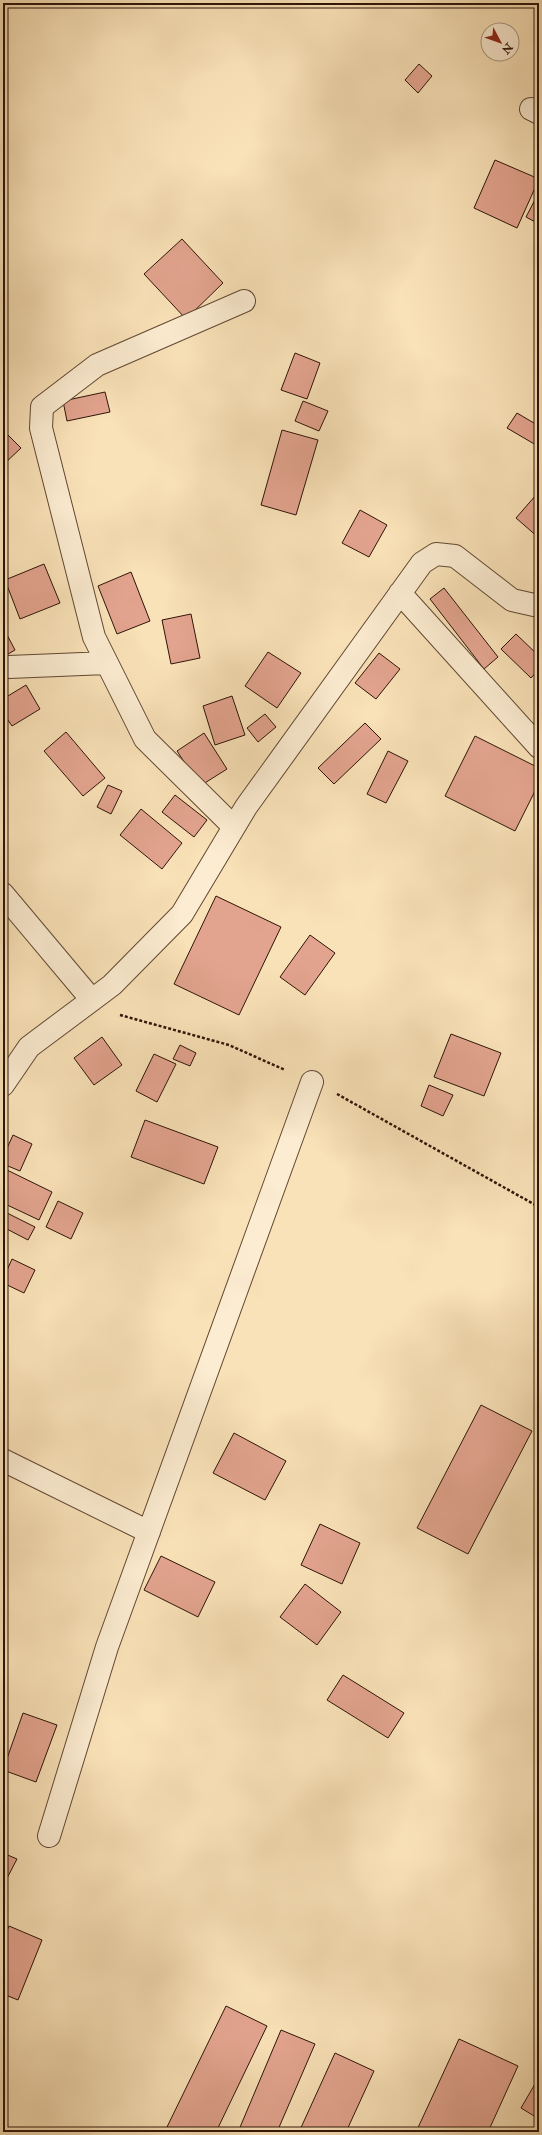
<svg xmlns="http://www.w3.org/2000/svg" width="542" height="2135" font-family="'IM FELL Double Pica',serif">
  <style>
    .building { fill: #e3a48f; stroke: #2d1407 }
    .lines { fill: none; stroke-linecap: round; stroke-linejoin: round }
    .minor-casing { stroke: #604833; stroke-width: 24 }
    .path { stroke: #2d1407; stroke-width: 2.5; stroke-dasharray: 3 2; stroke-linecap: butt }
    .minor { stroke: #fcecd1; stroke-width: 22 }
  </style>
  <rect width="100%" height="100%" fill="#fae2b8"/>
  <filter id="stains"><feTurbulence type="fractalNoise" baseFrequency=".005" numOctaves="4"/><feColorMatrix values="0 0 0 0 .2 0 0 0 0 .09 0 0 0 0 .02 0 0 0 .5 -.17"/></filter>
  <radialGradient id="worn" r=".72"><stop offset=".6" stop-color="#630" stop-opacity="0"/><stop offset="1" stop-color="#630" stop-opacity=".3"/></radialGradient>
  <!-- building -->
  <path class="building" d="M 419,64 L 432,76 L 418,93 L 405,80 Z
    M 495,160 L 539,179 L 517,228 L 474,208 Z
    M 539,192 L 539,224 L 526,217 Z
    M 182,239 L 223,283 L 186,319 L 144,274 Z
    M 295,353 L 320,363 L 307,399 L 281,390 Z
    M 105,392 L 110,412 L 67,421 L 63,401 Z
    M 303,401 L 328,411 L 319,431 L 295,421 Z
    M 517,413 L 539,426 L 539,440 L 536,445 L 507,428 Z
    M 3,430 L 21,448 L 3,465 Z
    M 282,430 L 318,440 L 296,515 L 261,505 Z
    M 536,495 L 539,498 L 539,538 L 516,518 Z
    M 360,510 L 387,525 L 369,557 L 342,543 Z
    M 44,564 L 60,603 L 20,619 L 5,580 Z
    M 131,572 L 150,621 L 117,634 L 98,586 Z
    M 444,588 L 498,657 L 484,669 L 430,599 Z
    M 191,614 L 200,658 L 171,664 L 162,620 Z
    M 3,627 L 15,650 L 3,657 Z
    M 516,634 L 539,656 L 539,669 L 531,678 L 501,649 Z
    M 268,652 L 301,673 L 277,708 L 245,686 Z
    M 379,653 L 400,669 L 376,699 L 355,683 Z
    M 26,685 L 40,709 L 12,726 L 3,713 L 3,699 Z
    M 232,696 L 245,735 L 215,745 L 203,706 Z
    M 265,714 L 276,727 L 258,742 L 247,728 Z
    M 365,723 L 381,739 L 334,784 L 318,768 Z
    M 66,732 L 105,778 L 83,796 L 44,751 Z
    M 204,733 L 227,769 L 200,786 L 177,751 Z
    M 475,736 L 539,768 L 539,783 L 515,831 L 445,796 Z
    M 388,751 L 408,761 L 386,803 L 367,794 Z
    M 108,785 L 122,791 L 111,814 L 97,807 Z
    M 175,795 L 207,820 L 194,837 L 162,812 Z
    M 141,809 L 182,843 L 162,869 L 120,835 Z
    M 216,896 L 281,927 L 239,1015 L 174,984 Z
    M 310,935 L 335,953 L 305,995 L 280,977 Z
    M 451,1034 L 501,1053 L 484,1096 L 434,1077 Z
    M 102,1037 L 122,1065 L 94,1085 L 74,1058 Z
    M 180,1045 L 196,1053 L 190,1066 L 173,1059 Z
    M 154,1054 L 176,1064 L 157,1102 L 136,1091 Z
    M 429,1085 L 453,1095 L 443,1116 L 421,1106 Z
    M 145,1120 L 218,1147 L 204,1184 L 131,1157 Z
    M 13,1135 L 32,1144 L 20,1171 L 3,1164 L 3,1157 Z
    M 7,1170 L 52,1192 L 39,1220 L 3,1203 L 3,1178 Z
    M 58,1201 L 83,1213 L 71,1239 L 46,1227 Z
    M 3,1211 L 35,1227 L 28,1240 L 3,1227 Z
    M 12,1259 L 35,1270 L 24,1293 L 3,1283 L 3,1279 Z
    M 481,1405 L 532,1431 L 468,1554 L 417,1528 Z
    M 234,1433 L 286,1461 L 265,1500 L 213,1473 Z
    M 320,1524 L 360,1543 L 342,1584 L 301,1565 Z
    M 161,1556 L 215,1582 L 198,1617 L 144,1590 Z
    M 305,1584 L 341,1612 L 317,1645 L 280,1617 Z
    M 343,1675 L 404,1713 L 388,1738 L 327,1700 Z
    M 23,1713 L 57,1725 L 36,1782 L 3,1770 Z
    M 3,1853 L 17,1859 L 3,1886 Z
    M 9,1926 L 42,1940 L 18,2000 L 3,1994 L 3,1940 Z
    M 226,2006 L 267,2026 L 216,2132 L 177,2132 L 167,2127 Z
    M 281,2030 L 315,2044 L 277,2132 L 238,2132 Z
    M 459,2039 L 518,2066 L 488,2132 L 416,2132 Z
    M 335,2053 L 374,2071 L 346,2132 L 299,2132 Z
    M 539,2077 L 539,2119 L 521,2108 Z"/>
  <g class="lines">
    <!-- minor casing -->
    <g class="minor-casing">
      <path id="minor" d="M 531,109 L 539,113
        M 400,593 L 539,747
        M 9,667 L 107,663
        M 234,827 L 145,739 L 94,637 L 41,428 L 42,407 L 97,365 L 244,301
        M 3,894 L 92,1000
        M 3,1085 L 29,1047 L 112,985 L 182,914 L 246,807 L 422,563 L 436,554 L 455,556 L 512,600 L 534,605 L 539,603
        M 3,1460 L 149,1532
        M 49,1836 L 107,1647 L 312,1082"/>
    </g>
    <!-- path -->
    <path class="path" d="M 120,1015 L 229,1045 L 285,1070
      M 337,1094 L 539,1207"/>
    <!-- minor -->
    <use href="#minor" class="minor"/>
  </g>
  <!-- margin -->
  <rect width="542" height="2135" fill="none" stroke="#fae2b8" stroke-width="16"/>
  <rect x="4" y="4" width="534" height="2127" fill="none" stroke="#2d1407" stroke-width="2"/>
  <rect x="8" y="8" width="526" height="2119" fill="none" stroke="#2d1407"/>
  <!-- north arrow -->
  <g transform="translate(500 42) rotate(131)"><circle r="19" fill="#fcecd1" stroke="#a99680"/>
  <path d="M0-3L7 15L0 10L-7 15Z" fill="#8f2418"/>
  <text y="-6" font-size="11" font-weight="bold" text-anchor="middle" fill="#2d1407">N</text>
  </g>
  <rect width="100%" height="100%" filter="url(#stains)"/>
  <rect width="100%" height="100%" fill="url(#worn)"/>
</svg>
